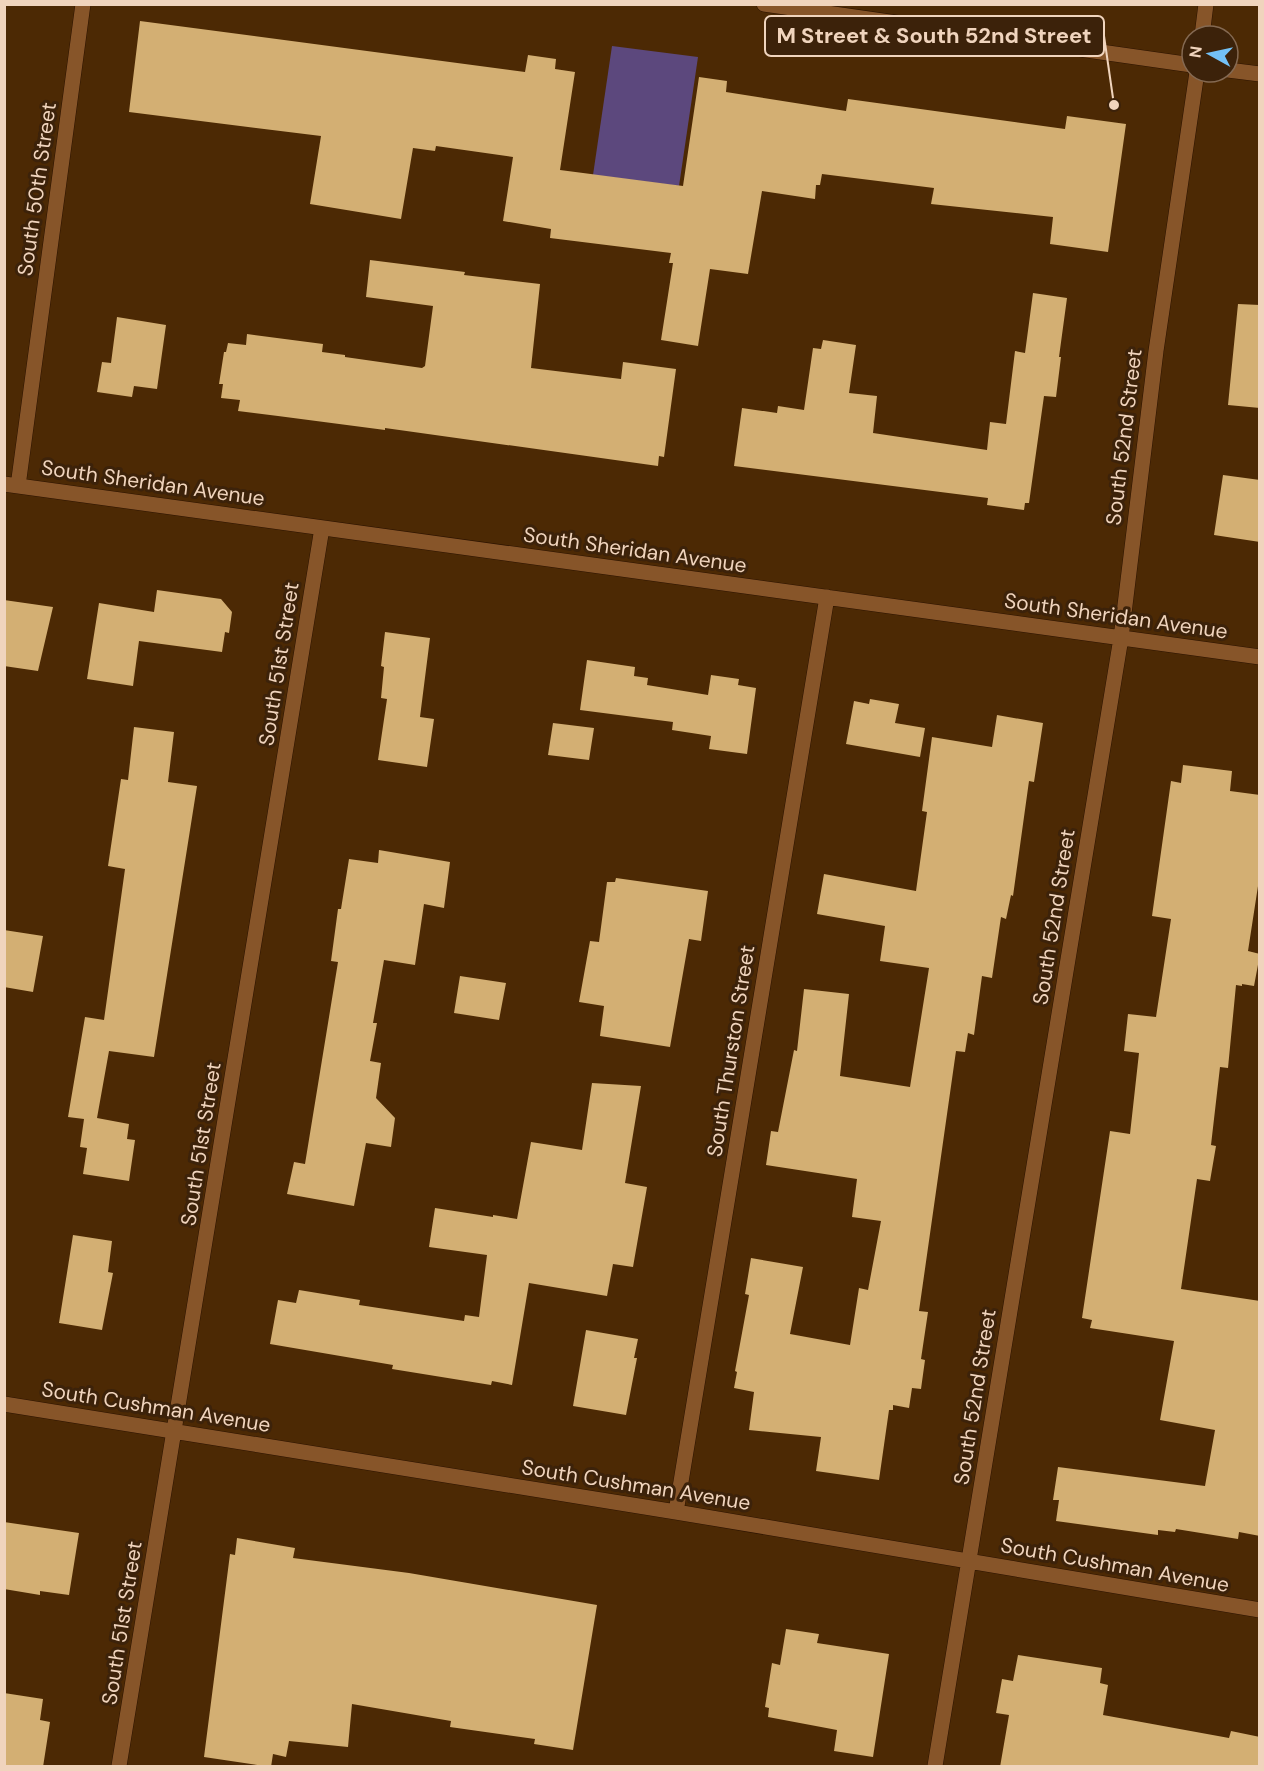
<svg xmlns="http://www.w3.org/2000/svg" width="1264" height="1771" font-family="'DM Sans',sans-serif">
  <style>
    .green { fill: #5c487d }
    .building { fill: #d3af73 }
    .lines { fill: none; stroke-linecap: round; stroke-linejoin: round }
    .minor-casing { stroke: #2c1300; stroke-width: 16 }
    .tertiary-casing { stroke: #2c1300; stroke-width: 16 }
    .minor { stroke: #875529; stroke-width: 15 }
    .tertiary { stroke: #875529; stroke-width: 15 }
    .labels { text-anchor: middle; dominant-baseline: central; stroke-width: 6; stroke-linejoin: round; paint-order: stroke }
    .street-label { font-size: 21px; fill: #f0d4bd; stroke: #3c220a }
    .leader { fill: none; stroke: #f0d4bd; stroke-width: 2 }
    .callout-dot { fill: #f0d4bd; stroke: #3c220a; stroke-width: 2 }
    .callout { fill: #3c220a; stroke: #f0d4bd; stroke-width: 2 }
    .callout-label { font-size: 22px; text-anchor: middle; font-weight: bold; fill: #f0d4bd }
  </style>
  <rect width="100%" height="100%" fill="#4c2904"/>
  <!-- green -->
  <path class="green" d="M 612,46 L 698,57 L 679,186 L 593,175 Z"/>
  <!-- building -->
  <path class="building" d="M 140,21 L 525,72 L 528,55 L 556,59 L 555,69 L 575,72 L 560,170 L 683,186 L 699,77 L 727,81 L 726,92 L 846,111 L 848,99 L 1065,129 L 1067,116 L 1126,124 L 1108,252 L 1050,244 L 1053,217 L 931,204 L 934,188 L 822,174 L 820,185 L 816,185 L 815,199 L 762,191 L 748,274 L 710,269 L 698,346 L 661,340 L 673,263 L 669,263 L 671,253 L 550,238 L 551,229 L 503,221 L 513,157 L 436,146 L 435,151 L 413,148 L 401,219 L 310,204 L 321,136 L 129,112 Z
    M 370,260 L 465,272 L 464,275 L 540,284 L 531,368 L 621,379 L 623,362 L 676,369 L 664,457 L 659,456 L 658,466 L 385,428 L 385,430 L 278,416 L 238,411 L 240,400 L 221,398 L 223,384 L 219,384 L 224,352 L 226,352 L 228,343 L 246,345 L 247,334 L 323,344 L 322,352 L 345,355 L 345,357 L 422,368 L 425,366 L 433,306 L 366,297 Z
    M 1033,293 L 1067,298 L 1059,357 L 1061,357 L 1056,397 L 1044,396 L 1029,503 L 1025,503 L 1024,510 L 987,505 L 988,498 L 734,466 L 742,408 L 777,413 L 778,406 L 804,410 L 813,348 L 821,349 L 823,340 L 856,345 L 849,393 L 877,396 L 873,433 L 987,450 L 990,422 L 1006,424 L 1015,351 L 1025,353 Z
    M 1238,304 L 1260,305 L 1260,408 L 1228,405 Z
    M 117,317 L 166,325 L 157,389 L 134,386 L 132,397 L 97,392 L 102,362 L 111,363 Z
    M 1223,475 L 1260,480 L 1260,542 L 1214,535 Z
    M 157,590 L 221,599 L 232,612 L 229,633 L 225,632 L 222,652 L 139,641 L 133,686 L 87,679 L 99,603 L 154,612 Z
    M 4,600 L 53,607 L 38,671 L 4,666 Z
    M 385,632 L 430,638 L 420,717 L 434,719 L 427,767 L 378,760 L 387,699 L 381,698 L 384,667 L 381,666 Z
    M 587,660 L 635,667 L 634,676 L 648,678 L 647,685 L 708,695 L 711,675 L 739,679 L 738,685 L 756,688 L 747,754 L 709,749 L 711,736 L 672,730 L 673,722 L 580,710 Z
    M 870,699 L 899,704 L 895,723 L 925,728 L 920,757 L 846,744 L 854,701 L 869,704 Z
    M 997,715 L 1043,723 L 1034,782 L 1029,781 L 1013,896 L 1011,895 L 1006,919 L 1001,917 L 992,978 L 982,976 L 974,1035 L 968,1033 L 965,1052 L 956,1051 L 919,1311 L 928,1312 L 921,1359 L 925,1360 L 921,1389 L 912,1388 L 909,1408 L 893,1405 L 893,1410 L 889,1410 L 879,1480 L 816,1471 L 821,1437 L 749,1430 L 754,1392 L 734,1388 L 737,1372 L 735,1371 L 749,1295 L 745,1294 L 751,1258 L 803,1267 L 790,1334 L 850,1345 L 859,1288 L 868,1290 L 881,1221 L 852,1217 L 857,1179 L 766,1165 L 771,1131 L 778,1132 L 794,1050 L 797,1051 L 804,989 L 849,994 L 840,1076 L 910,1087 L 929,968 L 880,961 L 885,926 L 817,914 L 824,874 L 916,891 L 927,812 L 922,811 L 932,737 L 992,747 Z
    M 553,723 L 594,728 L 589,760 L 548,755 Z
    M 134,727 L 174,732 L 168,782 L 197,786 L 154,1057 L 109,1051 L 97,1118 L 129,1124 L 127,1139 L 135,1140 L 129,1181 L 83,1174 L 87,1148 L 80,1147 L 84,1119 L 68,1117 L 85,1017 L 104,1020 L 125,869 L 108,866 L 121,779 L 128,780 Z
    M 1183,765 L 1232,771 L 1230,791 L 1260,795 L 1260,873 L 1248,951 L 1260,954 L 1254,986 L 1242,984 L 1242,986 L 1236,985 L 1228,1068 L 1220,1067 L 1211,1145 L 1216,1146 L 1210,1181 L 1197,1179 L 1181,1289 L 1260,1301 L 1260,1536 L 1239,1532 L 1238,1539 L 1176,1529 L 1175,1532 L 1158,1530 L 1158,1535 L 1056,1521 L 1059,1500 L 1053,1500 L 1058,1467 L 1205,1486 L 1215,1430 L 1160,1420 L 1174,1341 L 1090,1328 L 1092,1320 L 1082,1318 L 1110,1131 L 1130,1134 L 1139,1053 L 1124,1051 L 1128,1014 L 1156,1017 L 1171,919 L 1152,916 L 1171,781 L 1181,783 Z
    M 379,850 L 450,862 L 444,908 L 424,904 L 415,965 L 384,960 L 373,1023 L 377,1023 L 370,1061 L 381,1063 L 376,1098 L 395,1118 L 391,1147 L 366,1143 L 354,1206 L 287,1194 L 294,1162 L 305,1164 L 338,962 L 331,961 L 338,909 L 341,909 L 349,859 L 378,863 Z
    M 616,878 L 708,891 L 701,941 L 689,939 L 670,1047 L 600,1036 L 604,1006 L 579,1002 L 590,941 L 599,942 L 607,882 L 615,882 Z
    M 4,930 L 43,936 L 33,992 L 4,987 Z
    M 460,976 L 506,983 L 499,1020 L 454,1013 Z
    M 592,1083 L 641,1086 L 625,1183 L 647,1187 L 633,1267 L 613,1264 L 607,1296 L 529,1283 L 512,1385 L 492,1381 L 491,1385 L 392,1369 L 393,1365 L 270,1344 L 278,1300 L 296,1303 L 299,1290 L 360,1300 L 359,1305 L 464,1321 L 465,1315 L 479,1317 L 487,1255 L 429,1247 L 435,1208 L 493,1217 L 493,1215 L 517,1219 L 531,1142 L 582,1150 Z
    M 73,1235 L 112,1241 L 108,1272 L 113,1273 L 102,1330 L 59,1323 Z
    M 586,1330 L 638,1339 L 634,1358 L 637,1358 L 626,1415 L 573,1406 Z
    M 4,1522 L 79,1533 L 69,1595 L 40,1591 L 40,1595 L 4,1589 Z
    M 237,1538 L 295,1548 L 293,1558 L 409,1573 L 597,1605 L 573,1750 L 534,1744 L 535,1739 L 450,1727 L 451,1721 L 352,1704 L 348,1747 L 289,1741 L 286,1757 L 273,1754 L 271,1767 L 204,1757 L 230,1554 L 235,1555 Z
    M 786,1629 L 819,1634 L 817,1643 L 889,1654 L 873,1757 L 834,1751 L 837,1730 L 768,1717 L 769,1708 L 765,1707 L 772,1663 L 780,1665 Z
    M 1018,1655 L 1102,1668 L 1100,1683 L 1108,1685 L 1103,1715 L 1229,1738 L 1231,1731 L 1260,1737 L 1260,1767 L 1000,1767 L 1009,1715 L 996,1713 L 1002,1679 L 1013,1681 Z
    M 4,1693 L 43,1699 L 40,1720 L 50,1722 L 43,1767 L 4,1767 Z"/>
  <g class="lines">
    <!-- minor casing -->
    <g class="minor-casing">
      <path id="minor" d="M 1202,36 L 1206,4
        M 4,484 L 1260,657
        M 18,486 L 83,4
        M 4,1404 L 676,1512 L 1260,1610
        M 676,1512 L 827,597
        M 119,1766 L 322,528
        M 935,1766 L 1121,638 L 1156,351 L 1197,72"/>
    </g>
    <!-- tertiary casing -->
    <g class="tertiary-casing">
      <path id="tertiary" d="M 764,4 L 1192,65
        M 1228,70 L 1260,74"/>
    </g>
    <!-- minor -->
    <use href="#minor" class="minor"/>
    <!-- tertiary -->
    <use href="#tertiary" class="tertiary"/>
  </g>
  <g class="labels">
    <!-- street labels -->
    <g class="street-label">
      <text transform="translate(37 189) rotate(-82)">South 50th Street</text>
      <text transform="translate(1124 437) rotate(-83)">South 52nd Street</text>
      <text transform="translate(153 483) rotate(8)">South Sheridan Avenue</text>
      <text transform="translate(635 550) rotate(8)">South Sheridan Avenue</text>
      <text transform="translate(1116 616) rotate(8)">South Sheridan Avenue</text>
      <text transform="translate(279 664) rotate(-81)">South 51st Street</text>
      <text transform="translate(1054 917) rotate(-81)">South 52nd Street</text>
      <text transform="translate(731 1051) rotate(-81)">South Thurston Street</text>
      <text transform="translate(201 1144) rotate(-81)">South 51st Street</text>
      <text transform="translate(975 1397) rotate(-81)">South 52nd Street</text>
      <text transform="translate(156 1407) rotate(9)">South Cushman Avenue</text>
      <text transform="translate(636 1485) rotate(9)">South Cushman Avenue</text>
      <text transform="translate(1115 1565) rotate(10)">South Cushman Avenue</text>
      <text transform="translate(122 1623) rotate(-81)">South 51st Street</text>
    </g>
  </g>
  <!-- callouts -->
  <path class="leader" d="M1114 105L1104 36"/>
  <circle class="callout-dot" cx="1114" cy="105" r="6"/>
  <rect class="callout" x="765" y="16" width="339" height="40" rx="6"/>
  <g class="callout-label">
    <text x="934" y="43">M Street &amp; South 52nd Street</text>
  </g>
  <!-- border -->
  <rect width="1264" height="1771" fill="none" stroke="#f0d4bd" stroke-width="12"/>
  <!-- north arrow -->
  <g transform="translate(1210 54) rotate(278)"><circle r="28" fill="#3c220a" stroke="#846952" stroke-width="1.5"/>
  <path d="M0-4.5L10 22L0 15L-10 22Z" fill="#73c1f6"/>
  <text y="-9" font-size="16" font-weight="bold" text-anchor="middle" fill="#f0d4bd">N</text>
  </g>
</svg>
